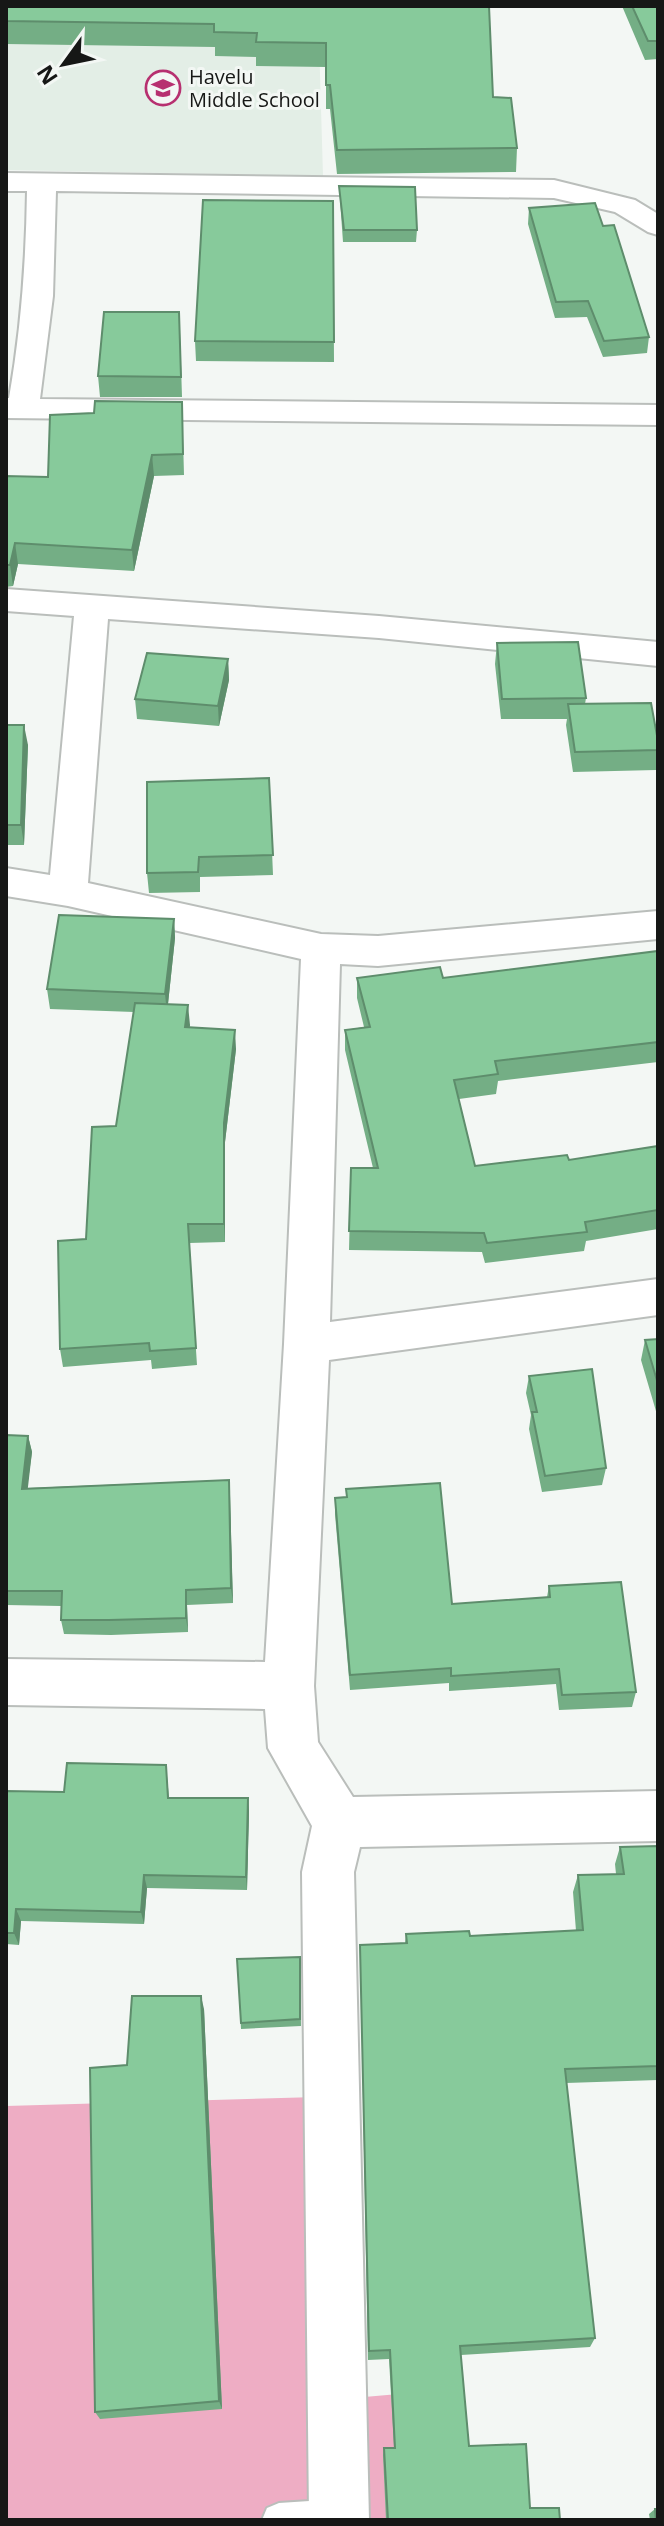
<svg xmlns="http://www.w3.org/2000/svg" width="664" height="2526" font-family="'Open Sans',sans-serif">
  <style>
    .built { fill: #e3eee6 }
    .green { fill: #eeadc4 }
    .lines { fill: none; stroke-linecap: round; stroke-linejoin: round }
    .lane-casing { stroke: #babebb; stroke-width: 4 }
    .street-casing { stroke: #babebb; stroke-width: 4 }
    .lane { fill: #fff; fill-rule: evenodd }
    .street { fill: #fff; fill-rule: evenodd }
    .wall { fill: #74ae85 }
    .shaded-wall { fill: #5e8d6c }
    .building { fill: #87ca9b; stroke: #5e8d6c; stroke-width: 2 }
    .labels { text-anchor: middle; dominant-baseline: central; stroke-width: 6; stroke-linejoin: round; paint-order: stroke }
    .far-poi-label { font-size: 20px; fill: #161716; stroke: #f3f7f4; text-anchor: start }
  </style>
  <rect width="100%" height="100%" fill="#f3f7f4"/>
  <!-- built -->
  <path class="built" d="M 6,6 L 318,6 L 323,176 L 6,170 Z"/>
  <!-- green -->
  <path class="green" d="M 317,2097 L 330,2400 L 410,2393 L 421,2520 L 6,2520 L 6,2106 Z"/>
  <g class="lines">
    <!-- lane casing -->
    <g class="lane-casing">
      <path id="lane" d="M 340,2499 L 352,2504 L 357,2516 L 355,2520 L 262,2520 L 267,2508 L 279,2503 Z"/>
    </g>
    <!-- street casing -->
    <g class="street-casing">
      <path id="street" d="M 6,173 L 554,180 L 635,200 L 658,214 L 658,235 L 648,232 L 615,212 L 554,198 L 56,191 L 53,296 L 40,399 L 658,405 L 658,425 L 6,418 L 6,398 L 9,398 C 21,330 26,261 27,191 L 6,191 Z
        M 6,589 L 379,616 L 658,642 L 658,666 L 379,638 L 108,619 L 88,883 L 321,934 L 378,936 L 658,911 L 658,939 L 378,966 L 340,964 L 330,1322 L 658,1279 L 658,1315 L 329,1360 L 314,1686 L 318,1742 L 353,1797 L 658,1791 L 658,1841 L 360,1847 L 354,1872 L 369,2520 L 311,2520 L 309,2516 L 302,1872 L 312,1826 L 268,1748 L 265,1709 L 6,1705 L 6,1659 L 265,1662 L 284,1344 L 301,959 L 68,906 L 6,896 L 6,868 L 50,875 L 74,616 L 6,611 Z"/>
    </g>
    <!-- lane -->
    <use href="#lane" class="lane"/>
    <!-- street -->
    <use href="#street" class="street"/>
  </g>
  <!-- wall -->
  <path class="wall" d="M 6,6 L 489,6 L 493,97 L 517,148 L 516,172 L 337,174 L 330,109 L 326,109 L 326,67 L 256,66 L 256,57 L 215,56 L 215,47 L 6,44 Z
    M 622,6 L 658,6 L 658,59 L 645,60 Z
    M 339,186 L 417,230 L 416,242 L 343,242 Z
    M 333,201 L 334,362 L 196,361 L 195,341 Z
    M 529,208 L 603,226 L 649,337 L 647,353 L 603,357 L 587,317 L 555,318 L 528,224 Z
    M 180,333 L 182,397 L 100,397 L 98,376 Z
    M 182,402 L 184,475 L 154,476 L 134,571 L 18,564 L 13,586 L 6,587 L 6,476 L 48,477 L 94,413 Z
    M 497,643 L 586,698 L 585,704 L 658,741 L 658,759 L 656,770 L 573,772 L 566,725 L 567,719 L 501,719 L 495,664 Z
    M 228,659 L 229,680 L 219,726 L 137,719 L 135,699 Z
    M 6,725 L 28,745 L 24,845 L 8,845 L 7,860 L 6,860 Z
    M 269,778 L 273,875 L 200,877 L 200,892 L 149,893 L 147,873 Z
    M 174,919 L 175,938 L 168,1004 L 190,1025 L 189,1027 L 236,1049 L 225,1142 L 225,1242 L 189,1243 L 197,1365 L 152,1369 L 151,1360 L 63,1367 L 60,1349 L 116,1126 L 134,1012 L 50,1009 L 47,989 Z
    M 658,951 L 658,1062 L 498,1081 L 496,1094 L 459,1099 L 475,1166 L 569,1160 L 658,1146 L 658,1229 L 586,1241 L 584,1251 L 485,1263 L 482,1252 L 349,1250 L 351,1168 L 373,1168 L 345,1050 L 345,1030 L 364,1027 L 357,998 L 357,978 L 443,978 Z
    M 658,1339 L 658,1418 L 641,1360 L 645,1340 Z
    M 529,1376 L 606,1468 L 602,1485 L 542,1492 L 529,1429 L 531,1415 L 526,1393 Z
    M 6,1435 L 28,1436 L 32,1452 L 27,1488 L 229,1480 L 233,1603 L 187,1605 L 188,1632 L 111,1635 L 64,1634 L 61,1620 L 61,1606 L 6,1605 Z
    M 346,1489 L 452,1604 L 547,1597 L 549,1586 L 636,1692 L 632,1707 L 559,1710 L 556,1684 L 449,1691 L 449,1683 L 350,1690 L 335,1514 L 335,1498 L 346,1497 Z
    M 166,1765 L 169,1798 L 248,1798 L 249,1811 L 247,1890 L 147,1888 L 144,1924 L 21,1921 L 19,1945 L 6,1944 L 6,1791 L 64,1792 Z
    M 658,1846 L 658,2080 L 566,2083 L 595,2338 L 590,2347 L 461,2355 L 469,2446 L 530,2508 L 560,2520 L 386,2520 L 383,2455 L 384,2448 L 394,2448 L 389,2359 L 368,2360 L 360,1945 L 405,1943 L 406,1934 L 470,1936 L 576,1931 L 573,1892 L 578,1875 L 616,1874 L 615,1864 L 620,1847 Z
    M 300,1957 L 301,2026 L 241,2029 L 237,1959 Z
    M 204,2009 L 222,2409 L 100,2419 L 95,2412 L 127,2065 Z
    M 655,2509 L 658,2520 L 650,2520 L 649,2514 Z"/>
  <!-- shaded-wall -->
  <path class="shaded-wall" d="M 152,455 L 154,476 L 134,571 L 132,550 Z
    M 15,543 L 18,564 L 13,586 L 10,565 Z
    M 228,659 L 229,680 L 219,726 L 218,706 Z
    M 24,725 L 28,745 L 24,845 L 21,825 Z
    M 6,831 L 8,845 L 7,860 L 6,852 Z
    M 174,919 L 175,938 L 167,1013 L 165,994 Z
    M 188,1005 L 190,1025 L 187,1046 L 185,1027 Z
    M 235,1030 L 236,1049 L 225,1142 L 225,1242 L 224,1224 L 224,1123 Z
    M 28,1436 L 32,1452 L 26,1504 L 22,1489 Z
    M 229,1480 L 230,1495 L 233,1603 L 231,1588 Z
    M 186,1590 L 187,1605 L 188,1632 L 186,1618 Z
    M 248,1798 L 249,1811 L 247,1890 L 246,1877 Z
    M 144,1875 L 147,1888 L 144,1924 L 141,1912 Z
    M 16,1909 L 21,1921 L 19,1945 L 14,1933 Z
    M 201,1996 L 204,2009 L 222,2409 L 219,2401 Z"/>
  <!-- building -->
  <path class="building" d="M 6,6 L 489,6 L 493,97 L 511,98 L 517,148 L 337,150 L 330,85 L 326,85 L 326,43 L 256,42 L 257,33 L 214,32 L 214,24 L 6,21 Z
    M 632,6 L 658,6 L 658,41 L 648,41 Z
    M 339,186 L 415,187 L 417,230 L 344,230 Z
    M 203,200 L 333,201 L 334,342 L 195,341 Z
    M 595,203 L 603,226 L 614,225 L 649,337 L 604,341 L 588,301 L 556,302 L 529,208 Z
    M 104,312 L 179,312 L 181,377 L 98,376 Z
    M 95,401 L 182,402 L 183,454 L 152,455 L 132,550 L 15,543 L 10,565 L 6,565 L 6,476 L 48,477 L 50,415 L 94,413 Z
    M 578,642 L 586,698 L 502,699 L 497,643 Z
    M 147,653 L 228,659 L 218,706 L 135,699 Z
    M 651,703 L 658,741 L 658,750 L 575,752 L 568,704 Z
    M 6,725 L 24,725 L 21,825 L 6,825 Z
    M 269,778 L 273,855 L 199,857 L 198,872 L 147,873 L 147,782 Z
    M 59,915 L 174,919 L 165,994 L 47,989 Z
    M 658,951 L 658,1042 L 495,1061 L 498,1074 L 454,1080 L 475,1166 L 567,1155 L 569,1160 L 658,1146 L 658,1210 L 585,1222 L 587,1232 L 487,1243 L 484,1233 L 349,1231 L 351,1168 L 378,1168 L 345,1030 L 370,1027 L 357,978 L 440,967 L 443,978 Z
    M 135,1003 L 188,1005 L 185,1027 L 235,1030 L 224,1123 L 224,1224 L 188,1224 L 196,1348 L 150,1351 L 149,1343 L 60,1349 L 58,1241 L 86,1239 L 92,1127 L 116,1126 Z
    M 658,1339 L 658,1384 L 645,1340 Z
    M 592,1369 L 606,1468 L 545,1476 L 532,1412 L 537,1412 L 529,1376 Z
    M 6,1435 L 28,1436 L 22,1489 L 229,1480 L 231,1588 L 186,1590 L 186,1618 L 109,1620 L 61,1620 L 62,1591 L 6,1591 Z
    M 440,1483 L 452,1604 L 550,1597 L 549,1586 L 621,1582 L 636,1692 L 562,1695 L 559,1669 L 451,1676 L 451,1668 L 350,1675 L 335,1498 L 347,1497 L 346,1489 Z
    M 67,1763 L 166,1765 L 168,1798 L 248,1798 L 246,1877 L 144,1875 L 141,1912 L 16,1909 L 14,1933 L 6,1933 L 6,1791 L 64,1792 Z
    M 658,1846 L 658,2066 L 565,2069 L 595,2338 L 460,2346 L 469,2446 L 526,2444 L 530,2508 L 559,2508 L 560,2520 L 388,2520 L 384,2448 L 395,2448 L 390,2350 L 369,2351 L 360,1945 L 407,1943 L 406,1934 L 469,1931 L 470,1936 L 583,1930 L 578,1875 L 624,1874 L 620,1847 Z
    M 300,1957 L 300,2019 L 241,2023 L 237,1959 Z
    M 132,1996 L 201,1996 L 219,2401 L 95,2412 L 90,2068 L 127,2065 Z
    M 655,2509 L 658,2509 L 658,2520 L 656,2520 Z"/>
  <!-- icons -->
  <defs>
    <g id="school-ring" transform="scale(1.8)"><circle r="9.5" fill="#f3f7f4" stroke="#b73070" stroke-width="1.5"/><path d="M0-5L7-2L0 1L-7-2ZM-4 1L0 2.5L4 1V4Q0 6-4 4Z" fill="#b73070"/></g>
  </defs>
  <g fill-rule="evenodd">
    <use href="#school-ring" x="163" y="88"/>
  </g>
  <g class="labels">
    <!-- far-poi labels -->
    <g class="far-poi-label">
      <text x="189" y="76">Havelu<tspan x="189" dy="23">Middle School</tspan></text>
    </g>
  </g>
  <!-- border -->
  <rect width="664" height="2526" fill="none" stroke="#161716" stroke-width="16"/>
  <!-- north arrow -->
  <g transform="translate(64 64) rotate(237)" stroke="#f3f7f4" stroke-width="6" paint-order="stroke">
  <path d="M0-6L14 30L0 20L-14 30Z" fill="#161716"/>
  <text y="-12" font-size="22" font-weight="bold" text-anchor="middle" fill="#161716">N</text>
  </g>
</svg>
